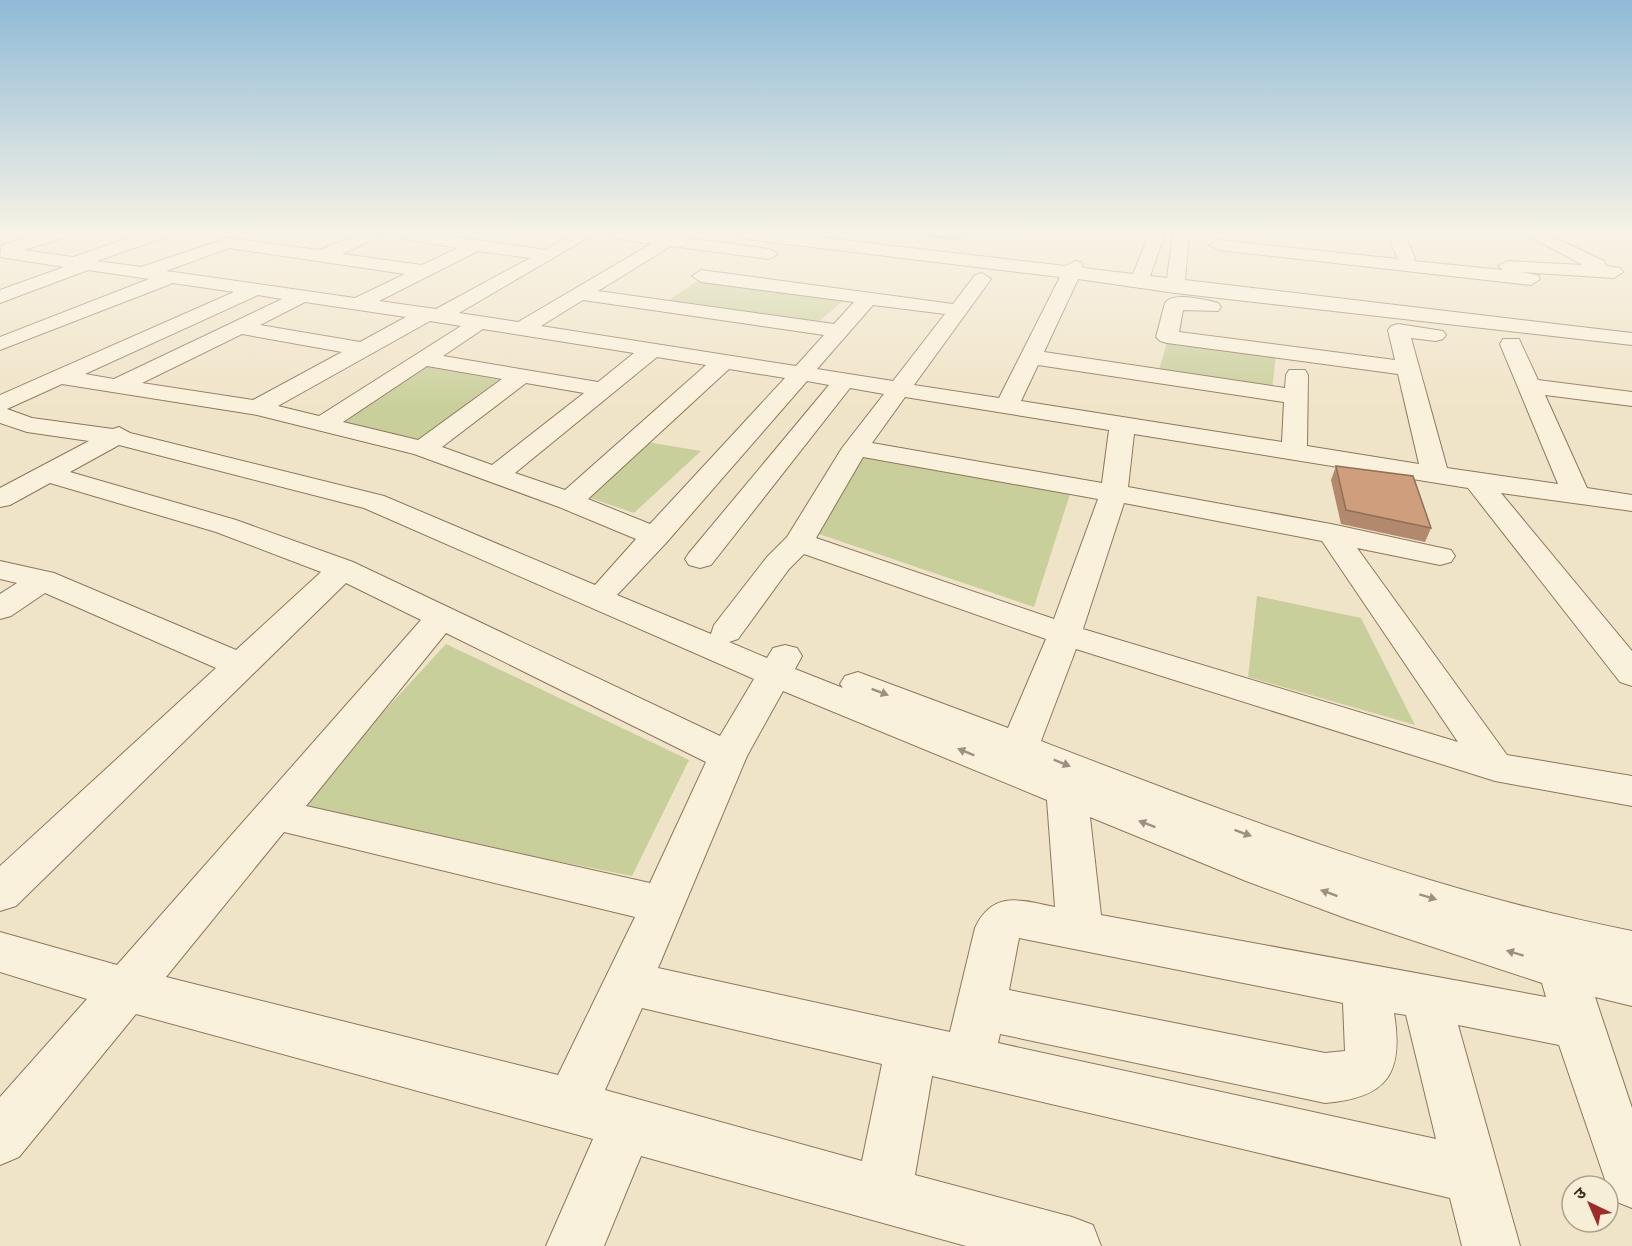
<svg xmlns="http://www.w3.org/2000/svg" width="1632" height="1246" font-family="'Noto Serif','Noto Sans Devanagari',serif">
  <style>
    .green { fill: #c9cf9b }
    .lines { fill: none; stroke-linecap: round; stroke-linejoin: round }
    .minor-casing { stroke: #8d765c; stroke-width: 2 }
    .minor { fill: #faf1dc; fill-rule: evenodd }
    .wall { fill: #b2896c }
    .shaded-wall { fill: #916f58 }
    .building { fill: #cf9f7d; stroke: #916f58; stroke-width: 1.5 }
    .oneway { fill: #9c907e }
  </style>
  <rect width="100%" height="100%" fill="#f0e4c8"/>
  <!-- green -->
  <path class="green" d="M 700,279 L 845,299 L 816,324 L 666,302 Z
    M 1168,339 L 1276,355 L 1272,390 L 1158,373 Z
    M 423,366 L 499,380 L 418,440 L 337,420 Z
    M 641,441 L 701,451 L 634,513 L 579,494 Z
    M 858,453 L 1070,494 L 1034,607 L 807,530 Z
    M 1257,596 L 1361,618 L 1415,725 L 1248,677 Z
    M 446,644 L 689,760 L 632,876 L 294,809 Z"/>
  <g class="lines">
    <!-- minor casing -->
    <g class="minor-casing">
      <path id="minor" d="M 39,234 L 66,234 L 64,238 L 23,250 L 73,257 L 140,234 L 165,234 L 163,238 L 97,261 L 141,267 L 228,238 L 319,250 L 360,234 L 384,234 L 342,254 L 422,265 L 458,248 L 404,239 L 396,234 L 436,234 L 545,250 L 573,234 L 594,234 L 459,313 L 518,322 L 651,244 L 617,239 L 609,234 L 658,234 L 769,249 L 778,254 L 769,259 L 671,246 L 598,291 L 834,324 L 854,302 L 701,282 L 692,276 L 701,270 L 953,304 L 975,275 L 982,273 L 991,279 L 914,385 L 999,398 L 1060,277 L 745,239 L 737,234 L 790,234 L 1066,266 L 1075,261 L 1081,262 L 1083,268 L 1133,274 L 1149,234 L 1165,234 L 1150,276 L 1167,278 L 1173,234 L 1189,234 L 1185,280 L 1632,333 L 1632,345 L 1175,293 L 1078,279 L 1044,352 L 1285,388 L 1286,375 L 1289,370 L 1305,370 L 1308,375 L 1307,446 L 1419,464 L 1398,374 L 1167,343 L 1160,341 L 1156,337 L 1165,303 C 1173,291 1206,300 1218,303 L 1221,307 L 1218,311 L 1183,310 L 1179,332 L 1395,360 L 1388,330 L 1391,326 L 1398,324 L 1443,331 L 1446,335 L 1443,339 L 1436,341 L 1411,338 L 1447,468 L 1558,484 L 1500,344 L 1503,339 L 1519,339 L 1538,380 L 1632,392 L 1632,406 L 1545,395 L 1587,488 L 1632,495 L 1632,511 L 1501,493 L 1632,651 L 1632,686 L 1620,682 L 1468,488 L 1134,434 L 1128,487 L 1331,524 L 1451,550 L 1455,556 L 1451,562 L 1440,565 L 1357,548 L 1507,755 L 1632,776 L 1632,806 L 1495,781 L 1076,649 L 1041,741 C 1233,815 1429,891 1632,931 L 1632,1006 L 1595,997 L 1632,1108 L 1632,1208 L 1612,1200 L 1559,1045 L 1458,1025 L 1520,1246 L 1462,1246 L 1450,1198 L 932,1076 L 915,1175 L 1072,1217 L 1093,1225 L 1101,1246 L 966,1246 L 641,1156 L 604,1246 L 546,1246 L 593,1139 L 136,1014 L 19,1157 L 0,1165 L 0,1097 L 87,999 L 0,972 L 0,932 L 117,965 L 421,620 L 346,583 L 16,906 L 0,911 L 0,866 L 216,668 L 45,593 L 11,616 L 0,619 L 0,594 L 17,583 L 0,579 L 0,561 L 54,573 L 236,650 L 321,572 L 216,532 L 50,483 L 10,505 L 0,507 L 0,488 L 89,441 L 27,432 L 0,423 L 0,395 L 234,292 L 173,283 L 0,350 L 0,337 L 149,279 L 88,270 L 0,303 L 0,290 L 64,267 L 0,257 L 2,245 ZM 229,248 L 405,274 L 355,298 L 166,271 ZM 478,251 L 530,258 L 436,309 L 379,301 ZM 258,295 L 282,299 L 114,379 L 85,374 ZM 583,300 L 824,335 L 796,366 L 541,326 ZM 305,302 L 406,317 L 360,342 L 260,325 ZM 873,305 L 945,314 L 893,381 L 817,369 ZM 430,321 L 461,326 L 319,416 L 278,406 ZM 483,329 L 634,353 L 598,382 L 443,356 ZM 242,334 L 342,352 L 253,400 L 142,383 ZM 657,357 L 706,365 L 565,490 L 515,473 ZM 1038,365 L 1284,402 L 1282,442 L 1021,401 ZM 427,366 L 502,379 L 418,440 L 343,422 ZM 729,369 L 785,378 L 650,524 L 588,499 ZM 807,381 L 829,385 L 689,553 L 685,559 L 689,565 L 700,568 L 711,565 L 850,388 L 884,394 L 842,448 L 787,537 L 767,557 L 714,625 L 711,634 L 617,595 L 666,543 ZM 526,383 L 584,393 L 492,465 L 442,447 ZM 62,384 L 257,415 L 414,454 L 559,507 L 636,539 L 595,585 L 384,496 L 130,433 L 119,427 L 113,429 L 32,418 L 7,409 ZM 905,397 L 1109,430 L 1102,483 L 872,443 ZM 119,445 L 364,508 L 754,679 L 720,736 L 353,562 L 236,520 L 70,472 ZM 863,457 L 1098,499 L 1054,619 L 816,538 ZM 1124,503 L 1322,541 L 1458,742 L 1083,629 ZM 804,554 L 1046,639 L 1008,728 L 858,672 L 845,676 L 840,684 L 843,688 L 795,669 L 802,656 L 797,648 L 785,645 L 773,648 L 767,658 L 729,642 L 738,639 L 789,569 ZM 446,633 L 706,762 L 650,883 L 306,806 ZM 783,691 L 1047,800 L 1055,907 C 1021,900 993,890 975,928 L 950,1032 L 658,968 L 747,756 ZM 1090,817 L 1246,881 L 1348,919 L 1542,983 L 1546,997 L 1101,915 ZM 284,832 L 635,917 L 558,1075 L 166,977 ZM 1019,938 L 1343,1003 L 1345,1051 L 1325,1053 L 1009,990 ZM 642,1008 L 882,1064 L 862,1161 L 605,1090 ZM 1394,1013 L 1406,1015 L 1436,1139 L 998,1043 L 1000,1034 L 1325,1103 C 1387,1098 1404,1074 1394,1013 Z
        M 1387,234 L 1404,234 L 1415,258 L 1413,261 L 1503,270 L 1498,266 L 1507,261 L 1583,265 L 1525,234 L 1547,234 L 1604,261 L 1606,266 L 1620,268 L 1623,272 L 1614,278 L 1519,272 L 1538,275 L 1540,279 L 1531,285 L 1218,250 L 1209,245 L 1218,240 L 1398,259 Z"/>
    </g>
    <!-- minor -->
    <use href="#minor" class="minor"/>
  </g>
  <!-- wall -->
  <path class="wall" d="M 912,234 L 967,234 L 956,241 Z
    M 1336,466 L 1431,528 L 1425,542 L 1341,524 L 1331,480 Z"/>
  <!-- shaded-wall -->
  <path class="shaded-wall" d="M 957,234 L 967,234 L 956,241 Z"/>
  <!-- building -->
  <path class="building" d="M 1336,466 L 1413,476 L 1431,528 L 1346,510 Z"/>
  <!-- one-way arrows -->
  <defs><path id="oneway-solid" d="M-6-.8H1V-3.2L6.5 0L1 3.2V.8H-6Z" transform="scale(1.5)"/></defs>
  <g class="oneway">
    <use href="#oneway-solid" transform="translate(880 692) rotate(21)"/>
    <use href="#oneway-solid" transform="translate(966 752) rotate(-158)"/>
    <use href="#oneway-solid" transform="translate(1062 763) rotate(22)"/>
    <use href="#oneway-solid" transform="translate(1147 824) rotate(-159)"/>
    <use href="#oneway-solid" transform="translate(1243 833) rotate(20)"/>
    <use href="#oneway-solid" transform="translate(1329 893) rotate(-160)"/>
    <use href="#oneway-solid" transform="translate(1428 897) rotate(17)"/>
    <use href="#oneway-solid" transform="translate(1515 953) rotate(-163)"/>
  </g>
  <!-- sky -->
  <linearGradient id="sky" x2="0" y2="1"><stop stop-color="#8fbad6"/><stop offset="0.57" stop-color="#f8f3e6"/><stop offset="1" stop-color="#f8f3e6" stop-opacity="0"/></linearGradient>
  <rect width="1632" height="409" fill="url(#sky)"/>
  <!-- north arrow -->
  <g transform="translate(1590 1204) rotate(316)"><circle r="28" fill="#f7eed8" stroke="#ada18e" stroke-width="1.5"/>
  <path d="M0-4.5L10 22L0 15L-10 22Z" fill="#9e2a2b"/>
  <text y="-9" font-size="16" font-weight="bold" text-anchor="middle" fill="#3d2e20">उ</text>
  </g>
</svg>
